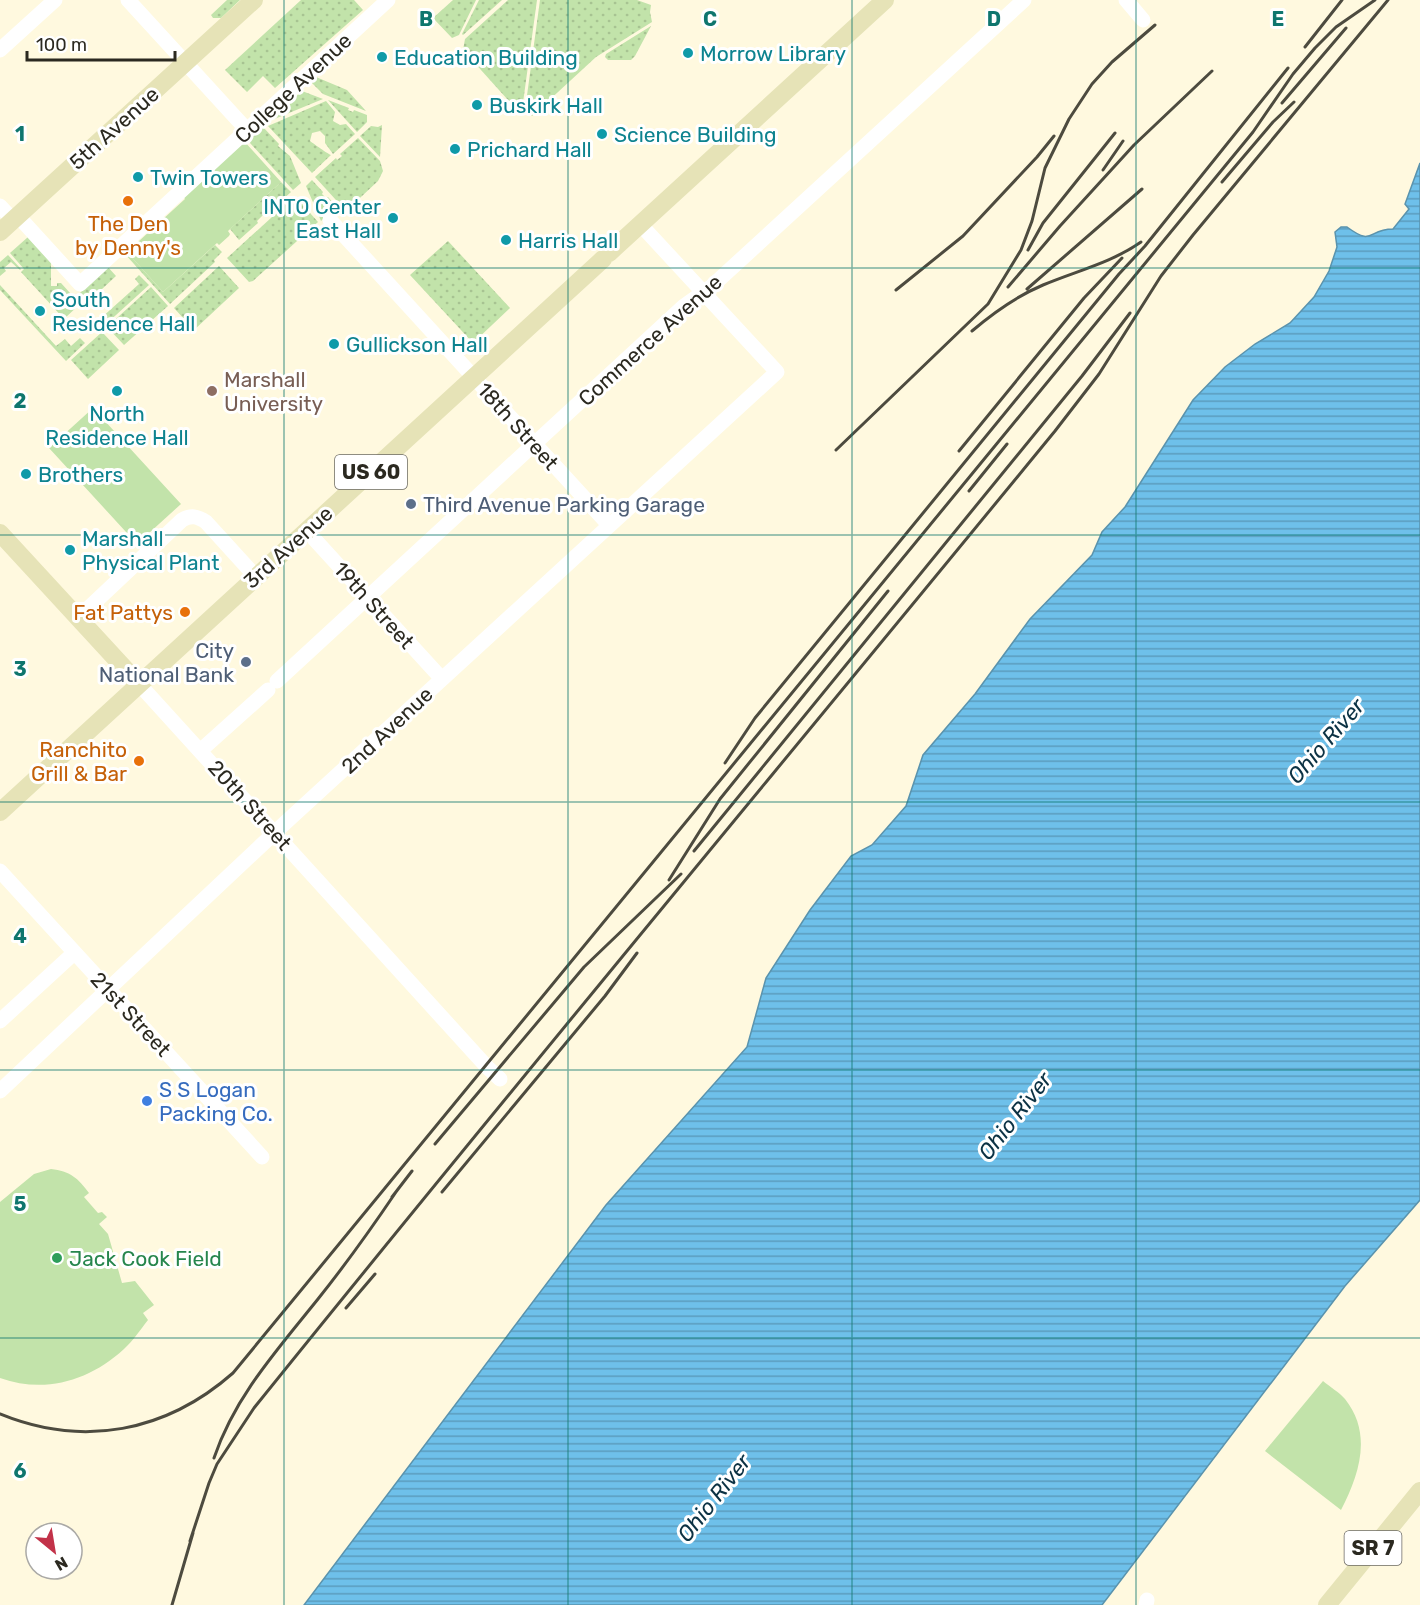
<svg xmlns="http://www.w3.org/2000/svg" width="1420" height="1605" font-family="Rubik,sans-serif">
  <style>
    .grass { fill: url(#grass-dots) }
    .green { fill: #c2e3aa }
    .water { fill: url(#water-rules); stroke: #5a93ad; stroke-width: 1.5 }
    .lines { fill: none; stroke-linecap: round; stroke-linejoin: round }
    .minor { stroke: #fff; stroke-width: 15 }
    .major { stroke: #e6e3b7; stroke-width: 18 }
    .rail { stroke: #4d4b3f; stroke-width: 3 }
    .grid { fill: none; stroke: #0f766e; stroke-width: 1.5; stroke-opacity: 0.55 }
    .culture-dot { fill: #0f9aa8; stroke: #fff; stroke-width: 2 }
    .food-dot { fill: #e8710a; stroke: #fff; stroke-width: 2 }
    .education-dot { fill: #8d6e63; stroke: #fff; stroke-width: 2 }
    .service-dot { fill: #5c6f8a; stroke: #fff; stroke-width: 2 }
    .shop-dot { fill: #3f7fe0; stroke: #fff; stroke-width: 2 }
    .leisure-dot { fill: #2e9e5b; stroke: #fff; stroke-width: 2 }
    .labels { text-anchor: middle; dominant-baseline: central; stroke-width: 6; stroke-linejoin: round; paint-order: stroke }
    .shield { fill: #fff; stroke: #6b6963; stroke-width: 1.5 }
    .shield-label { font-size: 20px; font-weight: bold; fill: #2b2920 }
    .culture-label { font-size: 21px; fill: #0d838f; stroke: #fff; text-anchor: start }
    .street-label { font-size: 21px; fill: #2b2920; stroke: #fff }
    .food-label { font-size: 21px; fill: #c56008; stroke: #fff; text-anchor: end }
    .education-label { font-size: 21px; fill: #785e54; stroke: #fff; text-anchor: start }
    .service-label { font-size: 21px; fill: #4e5e75; stroke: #fff; text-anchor: start }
    .shop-label { font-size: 21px; fill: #366cbe; stroke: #fff; text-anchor: start }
    .leisure-label { font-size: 21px; fill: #27864d; stroke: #fff; text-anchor: start }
    .water-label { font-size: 22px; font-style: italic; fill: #0c3244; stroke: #fff }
    .grid-label { font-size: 20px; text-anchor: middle; font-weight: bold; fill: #0f766e; stroke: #fff; stroke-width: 6; stroke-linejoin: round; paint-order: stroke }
  </style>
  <defs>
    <pattern id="grass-dots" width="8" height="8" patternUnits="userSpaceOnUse" patternTransform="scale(1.5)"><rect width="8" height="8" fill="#c2e3aa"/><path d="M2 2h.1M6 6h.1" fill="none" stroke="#a7c392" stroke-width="1.8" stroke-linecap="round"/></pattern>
    <pattern id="water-rules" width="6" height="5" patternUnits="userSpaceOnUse" patternTransform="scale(1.5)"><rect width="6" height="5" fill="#6ec0ea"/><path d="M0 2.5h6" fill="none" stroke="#5b9cbd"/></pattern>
  </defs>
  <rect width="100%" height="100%" fill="#fff9df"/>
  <!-- grass -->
  <path class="grass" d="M 227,0 L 240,0 L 221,18 L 213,18 L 211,15 Z
    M 301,0 L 354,0 L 363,10 L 275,88 L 263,76 L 247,92 L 225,70 Z
    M 453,0 L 476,0 L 459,35 L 452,38 L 433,18 Z
    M 479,0 L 502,0 L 463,35 L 462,34 Z
    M 508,0 L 537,0 L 522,110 L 518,111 L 463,50 L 465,39 Z
    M 540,0 L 637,0 L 651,5 L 650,12 L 652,22 L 596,57 L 532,116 L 525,110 Z
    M 651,26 L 635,56 L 631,60 L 608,60 L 605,57 L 606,54 Z
    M 316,77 L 347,90 L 366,111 L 323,94 L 311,82 Z
    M 302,91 L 323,99 L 272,120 L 271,119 Z
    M 328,100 L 349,108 L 348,110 L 353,112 L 354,110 L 367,115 L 367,122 L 357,132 Z
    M 326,101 L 335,112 L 333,121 L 340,125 L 346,124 L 355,134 L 333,154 L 325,143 L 325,136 L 320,131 L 312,133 L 310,141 C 314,144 328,154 331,155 L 312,173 L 268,126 Z
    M 382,125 L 380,157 L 360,136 L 371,126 L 378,127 Z
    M 263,127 L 279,144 L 278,146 L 290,156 L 301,183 L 293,190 L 250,143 L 249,140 Z
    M 358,138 L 380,161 L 383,171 L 378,181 L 346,211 L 315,177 L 336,158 L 337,160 L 342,156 L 340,154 Z
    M 312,180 L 323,192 L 322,194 L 326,198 L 328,197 L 336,206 L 321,221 L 306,186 Z
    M 281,182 L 291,192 L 266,215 L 264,214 L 257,221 L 258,223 L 239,240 L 230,229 Z
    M 295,196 L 318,222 L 253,281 L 249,282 L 227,258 Z
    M 28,237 L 51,262 L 51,286 L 57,286 L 57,283 L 61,283 L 80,304 L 64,319 L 21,272 L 24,269 L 10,253 Z
    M 448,241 L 510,308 L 473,343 L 410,275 Z
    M 215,245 L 222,252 L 214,260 L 215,262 L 170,304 L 125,254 L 127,252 L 163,292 Z
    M 8,255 L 21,269 L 20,270 L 11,262 L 4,268 L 6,271 L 0,276 L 0,262 Z
    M 107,266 L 116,276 L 87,303 L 79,294 Z
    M 219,266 L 239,288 L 194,330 L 174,308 Z
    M 139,275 L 149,285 L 105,325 L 100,319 L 139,284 L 135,279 Z
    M 0,285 L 56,346 L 65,339 L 71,346 L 80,338 L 85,343 L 66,361 L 0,290 Z
    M 151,287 L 168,306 L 124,345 L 107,327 Z
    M 102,332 L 119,350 L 88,379 L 71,360 Z"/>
  <!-- green -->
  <path class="green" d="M 244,141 L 281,182 L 228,231 L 230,234 L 229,236 L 219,245 L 217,243 L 163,292 L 127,252 L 185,199 L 183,196 Z
    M 93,408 L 181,504 L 137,544 L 49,448 Z
    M 51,1169 C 70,1171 78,1178 89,1193 L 84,1197 L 98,1213 L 102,1212 L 107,1217 L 99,1224 L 108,1234 L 122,1283 L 135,1281 L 154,1305 L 143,1313 L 148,1320 C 140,1330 133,1341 124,1349 C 89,1381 45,1394 0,1378 L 0,1202 L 34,1174 Z
    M 1323,1381 C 1330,1387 1339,1392 1345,1399 C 1373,1434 1359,1475 1341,1510 L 1265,1451 Z"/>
  <!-- water -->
  <path class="water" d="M 1420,163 L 1420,1200 L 1345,1286 L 1102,1605 L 304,1605 L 606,1205 L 747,1047 L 766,978 L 810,910 L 851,856 L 872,845 L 906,806 L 923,755 L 975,694 L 1030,619 L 1092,555 L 1102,532 L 1125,507 L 1193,400 L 1225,367 L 1255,344 L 1290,323 L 1314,297 L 1329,271 L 1337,247 L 1335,232 L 1341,227 L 1347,227 C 1374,247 1367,229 1393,229 L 1409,209 L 1405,204 Z"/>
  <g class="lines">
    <!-- minor -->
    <path class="minor" d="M 128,0 L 247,130
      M 1126,0 L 1143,20
      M 0,50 L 55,0
      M 0,206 L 13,220
      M 18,216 L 80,284 L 388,0
      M 330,220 L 609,525
      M 307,531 L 442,679
      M 78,618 L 182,520 C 191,515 197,516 206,522 L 256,577
      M 277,681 L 684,306 L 712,286 L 1024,0
      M 139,684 L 487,1067 L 500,1079
      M 200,751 L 268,690
      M 0,871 L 262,1157
      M 0,1021 L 74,953
      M 0,1091 L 285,823 L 777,372 L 640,224
      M 1146,1605 L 1147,1600"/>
    <!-- major -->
    <path class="major" d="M 0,232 L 254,0
      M 609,253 L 885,0
      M 0,533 L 139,684
      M 0,812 L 603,259
      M 1327,1605 L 1420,1491"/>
    <!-- rail -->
    <path class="rail" d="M 1305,47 L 1342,0
      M 1282,103 L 1346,28
      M 1103,170 L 1123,141
      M 1222,182 L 1273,122 L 1294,102
      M 1028,250 L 1043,223 L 1115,133
      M 1008,287 L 1060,226 L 1134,145 L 1212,71
      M 1027,289 L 1142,189
      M 896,290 L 963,236 L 1037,157 L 1054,136
      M 972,331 C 993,313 1017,296 1043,285 C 1076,271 1111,263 1141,242
      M 836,450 L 988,304 L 1021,250 L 1032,221 L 1045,168 L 1069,119 L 1092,84 L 1112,62 L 1155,25
      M 959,451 L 1084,298 L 1122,258
      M 969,491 L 1007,444
      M 725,763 L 755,718 L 1119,274 L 1145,246 L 1288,68
      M 694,851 L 1082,376 L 1130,313
      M 669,880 L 720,799 L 888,591
      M 435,1144 L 584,967 L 681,874
      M 442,1192 L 605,996 L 637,953
      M 392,1197 L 412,1171
      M 346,1308 L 375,1274
      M 0,1414 C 83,1448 166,1432 233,1373 L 1253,132 L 1293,74 L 1315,48 L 1336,27 L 1375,0
      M 214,1458 C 235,1396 278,1349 318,1299 C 346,1264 371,1229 396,1192
      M 190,1541 L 209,1483 L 217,1464 L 254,1408 C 518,1080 788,757 1055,431 L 1099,374 L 1161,276 L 1193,235 L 1388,0
      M 172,1605 L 193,1533"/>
  </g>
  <!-- grid -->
  <path class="grid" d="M 284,0 L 284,1605M 568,0 L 568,1605M 852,0 L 852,1605M 1136,0 L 1136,1605M 0,268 L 1420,268M 0,535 L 1420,535M 0,802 L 1420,802M 0,1070 L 1420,1070M 0,1338 L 1420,1338"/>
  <!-- markers -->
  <g class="culture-dot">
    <circle cx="688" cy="53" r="6"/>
    <circle cx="382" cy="57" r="6"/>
    <circle cx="477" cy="105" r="6"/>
    <circle cx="602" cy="134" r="6"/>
    <circle cx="455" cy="149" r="6"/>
    <circle cx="138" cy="177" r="6"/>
    <circle cx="393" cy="218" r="6"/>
    <circle cx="506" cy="240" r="6"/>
    <circle cx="40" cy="311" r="6"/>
    <circle cx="334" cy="344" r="6"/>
    <circle cx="117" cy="391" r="6"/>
    <circle cx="26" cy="474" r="6"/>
    <circle cx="70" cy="550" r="6"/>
  </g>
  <g class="food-dot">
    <circle cx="128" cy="201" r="6"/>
    <circle cx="185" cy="612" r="6"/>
    <circle cx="139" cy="761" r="6"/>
  </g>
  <circle class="education-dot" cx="212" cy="391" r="6"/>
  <g class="service-dot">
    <circle cx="411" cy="504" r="6"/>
    <circle cx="246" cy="662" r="6"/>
  </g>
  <circle class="shop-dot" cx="147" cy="1101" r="6"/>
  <circle class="leisure-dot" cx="57" cy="1258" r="6"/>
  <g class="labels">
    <!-- shield labels -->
    <g class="shield">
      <rect x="335" y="455" width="72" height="34" rx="4.5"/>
      <rect x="1344.5" y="1531" width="57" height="34" rx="4.5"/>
    </g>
    <g class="shield-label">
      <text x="371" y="472">US 60</text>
      <text x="1373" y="1548">SR 7</text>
    </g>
    <!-- culture labels -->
    <g class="culture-label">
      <text x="700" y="53">Morrow Library</text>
      <text x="394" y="57">Education Building</text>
      <text x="489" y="105">Buskirk Hall</text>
      <text x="614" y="134">Science Building</text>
      <text x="467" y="149">Prichard Hall</text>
      <text x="150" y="177">Twin Towers</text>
      <text x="381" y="206" text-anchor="end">INTO Center<tspan x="381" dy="24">East Hall</tspan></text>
      <text x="518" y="240">Harris Hall</text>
      <text x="52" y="299">South<tspan x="52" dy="24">Residence Hall</tspan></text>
      <text x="346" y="344">Gullickson Hall</text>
      <text x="117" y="413" text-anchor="middle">North<tspan x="117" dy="24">Residence Hall</tspan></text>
      <text x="38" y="474">Brothers</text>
      <text x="82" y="538">Marshall<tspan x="82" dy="24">Physical Plant</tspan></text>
    </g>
    <!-- street labels -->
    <g class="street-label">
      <text transform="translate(293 88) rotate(-43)">College Avenue</text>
      <text transform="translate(114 128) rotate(-42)">5th Avenue</text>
      <text transform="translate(650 340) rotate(-42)">Commerce Avenue</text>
      <text transform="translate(518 426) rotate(48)">18th Street</text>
      <text transform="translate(288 547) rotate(-42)">3rd Avenue</text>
      <text transform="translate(374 605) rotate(48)">19th Street</text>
      <text transform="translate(387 730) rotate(-43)">2nd Avenue</text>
      <text transform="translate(250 805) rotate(48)">20th Street</text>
      <text transform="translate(131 1014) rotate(47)">21st Street</text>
    </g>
    <!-- food labels -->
    <g class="food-label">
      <text x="128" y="223" text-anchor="middle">The Den<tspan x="128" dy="24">by Denny's</tspan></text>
      <text x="173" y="612">Fat Pattys</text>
      <text x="127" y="749">Ranchito<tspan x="127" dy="24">Grill &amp; Bar</tspan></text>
    </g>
    <!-- education labels -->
    <g class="education-label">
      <text x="224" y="379">Marshall<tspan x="224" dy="24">University</tspan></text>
    </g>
    <!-- service labels -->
    <g class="service-label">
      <text x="423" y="504">Third Avenue Parking Garage</text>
      <text x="234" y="650" text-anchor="end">City<tspan x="234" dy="24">National Bank</tspan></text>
    </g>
    <!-- shop labels -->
    <g class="shop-label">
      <text x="159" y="1089">S S Logan<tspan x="159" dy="24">Packing Co.</tspan></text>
    </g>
    <!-- leisure labels -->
    <g class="leisure-label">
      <text x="69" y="1258">Jack Cook Field</text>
    </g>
    <!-- water labels -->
    <g class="water-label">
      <text transform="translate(1326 741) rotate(-49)">Ohio River</text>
      <text transform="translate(1015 1116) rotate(-52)">Ohio River</text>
      <text transform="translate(714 1498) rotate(-52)">Ohio River</text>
    </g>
  </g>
  <g class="grid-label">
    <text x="426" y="26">B</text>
    <text x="710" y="26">C</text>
    <text x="994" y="26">D</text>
    <text x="1278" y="26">E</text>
    <text x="20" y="141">1</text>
    <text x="20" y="408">2</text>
    <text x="20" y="676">3</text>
    <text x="20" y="943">4</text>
    <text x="20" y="1211">5</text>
    <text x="20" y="1478">6</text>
  </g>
  <!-- north arrow -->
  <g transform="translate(54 1551) rotate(150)"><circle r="28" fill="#ffffff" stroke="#aaa9a6" stroke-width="1.5"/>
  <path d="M0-4.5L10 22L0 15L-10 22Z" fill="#c23249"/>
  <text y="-9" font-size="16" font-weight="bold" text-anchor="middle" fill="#2b2920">N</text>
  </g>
  <!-- scale -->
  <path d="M27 51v9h148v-9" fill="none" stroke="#2b2920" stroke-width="3"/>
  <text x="36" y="51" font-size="18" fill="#2b2920" stroke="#ffffff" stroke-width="4.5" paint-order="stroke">100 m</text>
</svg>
